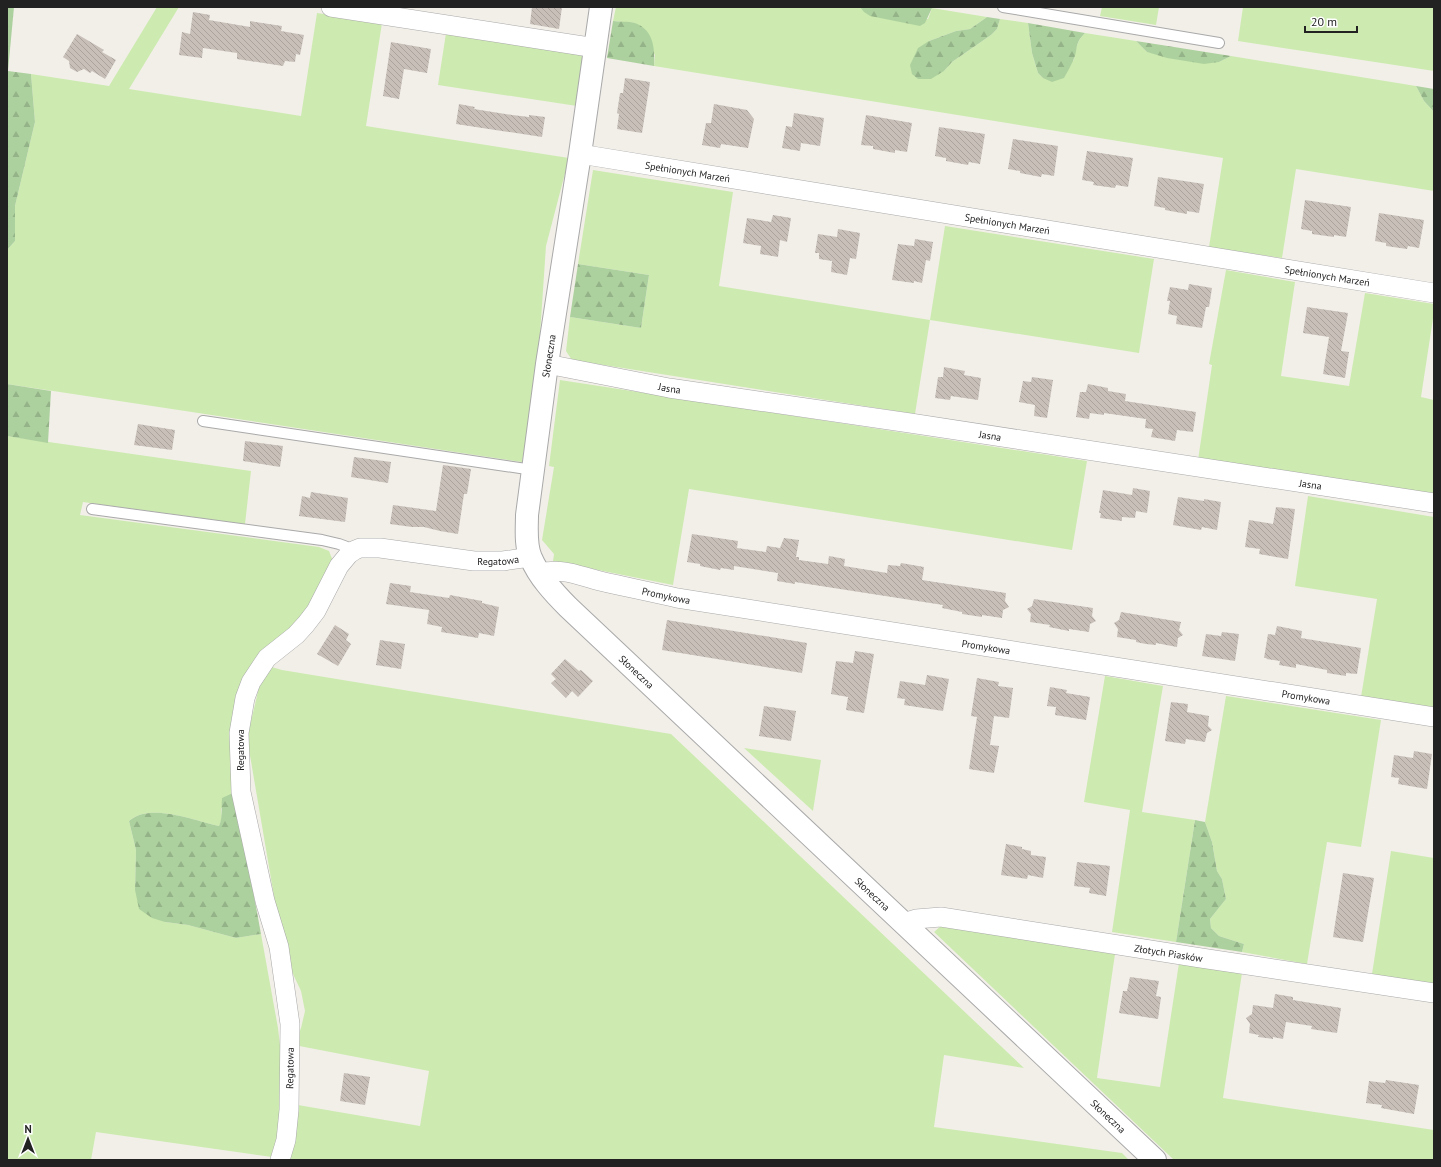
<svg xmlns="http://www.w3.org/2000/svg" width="1441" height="1167" font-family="'PT Sans',sans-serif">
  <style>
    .grass { fill: #cdebb0 }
    .forest { fill: url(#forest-firs) }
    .building { fill: url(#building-back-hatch) }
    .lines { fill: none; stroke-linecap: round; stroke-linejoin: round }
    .service-casing { stroke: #a9a9a9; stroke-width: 12 }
    .minor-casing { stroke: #a9a9a9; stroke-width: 20 }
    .tertiary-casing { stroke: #a9a9a9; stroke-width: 24 }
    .service { stroke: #fff; stroke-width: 10 }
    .minor { stroke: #fff; stroke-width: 19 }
    .tertiary { stroke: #fff; stroke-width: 22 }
    .labels { text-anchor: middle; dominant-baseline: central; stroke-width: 3; stroke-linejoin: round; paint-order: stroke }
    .street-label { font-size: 10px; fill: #222; stroke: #fff }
  </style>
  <defs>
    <pattern id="forest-firs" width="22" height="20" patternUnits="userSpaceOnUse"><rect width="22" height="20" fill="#add19e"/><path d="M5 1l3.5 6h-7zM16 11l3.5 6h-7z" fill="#95b388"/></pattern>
    <pattern id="building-back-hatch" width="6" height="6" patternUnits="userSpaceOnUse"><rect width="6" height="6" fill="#c7bfb8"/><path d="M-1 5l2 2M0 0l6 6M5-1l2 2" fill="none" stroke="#aba49e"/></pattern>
  </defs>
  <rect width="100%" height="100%" fill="#f2efe9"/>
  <!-- grass -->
  <path class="grass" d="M 157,7 L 179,7 L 129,89 L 301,116 L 317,13 L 382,23 L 366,126 L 569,158 L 546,246 L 538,364 L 522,462 L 7,384 L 7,250 L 15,241 L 15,206 L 35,122 L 31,74 L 109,86 Z
    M 616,7 L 860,7 L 860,8 L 928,19 L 932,8 L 987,17 L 970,29 L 956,31 L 929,41 L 944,71 L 952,62 L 991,35 L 997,29 L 1000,19 L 1028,23 L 1032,53 L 1038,73 L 1043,78 L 1074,60 C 1075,49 1077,41 1085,33 L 1136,41 L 1147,52 L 1219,62 L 1231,56 L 1416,86 L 1424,101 L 1434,112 L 1434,191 L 1296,169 L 1282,258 L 1209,247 L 1223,158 L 654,66 L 655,55 L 635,23 L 613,21 Z
    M 1102,7 L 1159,7 L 1156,25 L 1100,16 Z
    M 1243,7 L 1434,7 L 1434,71 L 1238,41 Z
    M 446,33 L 584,54 L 577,106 L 438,85 Z
    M 593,170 L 733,192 L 719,286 L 930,320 L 945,226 L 1154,259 L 1139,353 L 930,320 L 915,414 L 572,360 L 566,351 L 570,317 L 641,328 L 649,275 L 578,264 Z
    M 1226,270 L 1295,282 L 1281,376 L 1349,386 L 1365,293 L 1434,304 L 1434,312 L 1421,397 L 1434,400 L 1434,497 L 1198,460 L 1212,365 L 1209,364 Z
    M 560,380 L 1087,461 L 1072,550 L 689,489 L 673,585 L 553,561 L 554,554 L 542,540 L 554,467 L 549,466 Z
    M 7,436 L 251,471 L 245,524 L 83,502 L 80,515 L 319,547 L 329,551 L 333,561 L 299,623 L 252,667 L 235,792 L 221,809 L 222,819 L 219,826 C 195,821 150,802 129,821 L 136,850 L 135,890 L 165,922 L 188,925 L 236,938 L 261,934 L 278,1028 L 282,1063 L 283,1131 L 272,1157 L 96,1132 L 91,1160 L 7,1160 Z
    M 1308,496 L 1434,517 L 1434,709 L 1361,697 L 1377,599 L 1295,586 Z
    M 268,666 L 282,670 L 671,734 L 1024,1068 L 944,1055 L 934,1127 L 1122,1153 L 1129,1160 L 289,1160 L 298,1105 L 420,1126 L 429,1071 L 294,1045 L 301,1028 L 305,1011 L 301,991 L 284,955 L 247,738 L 261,679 Z
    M 1105,676 L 1163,686 L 1142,812 L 1195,820 L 1176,942 L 1112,932 L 1130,810 L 1084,802 Z
    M 1226,696 L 1381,720 L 1361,847 L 1327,842 L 1307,964 L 1242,952 L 1244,944 L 1219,936 L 1211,928 L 1210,919 L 1226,899 L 1222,879 L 1217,871 L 1212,842 L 1205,822 Z
    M 744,748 L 821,760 L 813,811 Z
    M 1391,851 L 1434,858 L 1434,986 L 1372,974 Z
    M 942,925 L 1115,954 L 1097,1078 L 1160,1087 L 1179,963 L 1242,973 L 1223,1098 L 1434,1130 L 1434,1160 L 1174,1160 L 934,932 Z"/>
  <!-- forest -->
  <path class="forest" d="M 7,7 L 14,7 L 8,71 L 31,74 L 35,122 L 15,206 L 15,241 L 7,250 Z
    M 860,7 L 925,7 L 932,8 L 925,23 L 920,26 L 870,16 L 864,12 Z
    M 987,17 L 1000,19 L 997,29 L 991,35 L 952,62 L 944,71 L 931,79 L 918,79 L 912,74 L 910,65 L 918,48 L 929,41 L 956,31 L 970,29 Z
    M 613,21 C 620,22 629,21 635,23 C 654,30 655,49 654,66 L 607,58 Z
    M 1028,23 L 1085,33 C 1073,45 1079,49 1073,61 C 1070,67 1067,73 1064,78 L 1052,82 L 1043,78 L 1038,73 L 1032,53 Z
    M 1136,41 L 1231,56 L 1219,62 L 1204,64 L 1167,58 L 1147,52 Z
    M 1416,86 L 1434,89 L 1434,112 L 1424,101 Z
    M 578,264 L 649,275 L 641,328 L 570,317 Z
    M 7,384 L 51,391 L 48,443 L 7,436 Z
    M 235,792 L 261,934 L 236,938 L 188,925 L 165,922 L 152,918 L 139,909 L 135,890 L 136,850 L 129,821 C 150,802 195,821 219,826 C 223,817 221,809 222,798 Z
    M 1195,820 L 1205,822 L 1212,842 L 1217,871 L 1222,879 L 1226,899 L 1210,919 L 1211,928 L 1219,936 L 1244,944 L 1242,952 L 1176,942 Z"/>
  <!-- building -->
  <path class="building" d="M 532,7 L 562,7 L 559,29 L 530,24 Z
    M 193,12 L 210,15 L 209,20 L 250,27 L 250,21 L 282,26 L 281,31 L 304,35 L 300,55 L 296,54 L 295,62 L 285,61 L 283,66 L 237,59 L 237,53 L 203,48 L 202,58 L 179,55 L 182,32 L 190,34 Z
    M 77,34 L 104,50 L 102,52 L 116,60 L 105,79 L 92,71 L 90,73 L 84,69 L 77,72 L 70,68 L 69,61 L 63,57 Z
    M 391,42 L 431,49 L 427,73 L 404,69 L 399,99 L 383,96 Z
    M 625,78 L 650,82 L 642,133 L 617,129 L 619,114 L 617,113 L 620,93 L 623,93 Z
    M 459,104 L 475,107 L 474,109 L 512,115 L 529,117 L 529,115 L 545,117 L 542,137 L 456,124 Z
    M 714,104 L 747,110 L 754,119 L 748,148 L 721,144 L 720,148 L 702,145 L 706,123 L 711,123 Z
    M 794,113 L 824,118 L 820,146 L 801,143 L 800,151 L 782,148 L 786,126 L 792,127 Z
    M 866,115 L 912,123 L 907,152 L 895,150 L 895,153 L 873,149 L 873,146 L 861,145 Z
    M 939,127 L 985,134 L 980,164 L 969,162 L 968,165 L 946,161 L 946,158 L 935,156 Z
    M 1013,139 L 1058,146 L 1054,176 L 1042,174 L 1041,177 L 1020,173 L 1020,171 L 1008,169 Z
    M 1087,151 L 1133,158 L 1128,187 L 1116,185 L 1115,188 L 1093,185 L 1094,182 L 1082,180 Z
    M 1158,177 L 1204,184 L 1199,213 L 1187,211 L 1187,214 L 1165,210 L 1165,208 L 1154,206 Z
    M 1305,200 L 1351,207 L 1346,237 L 1334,235 L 1334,237 L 1312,234 L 1312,231 L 1301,229 Z
    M 1379,213 L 1424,220 L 1419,248 L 1408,246 L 1407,249 L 1386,246 L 1386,243 L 1375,241 Z
    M 773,215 L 791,218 L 787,242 L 780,240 L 778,257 L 760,254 L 761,246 L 743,243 L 747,218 L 771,222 Z
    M 838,229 L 860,233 L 856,259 L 850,258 L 847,275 L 831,272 L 832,261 L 819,259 L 819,253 L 815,253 L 818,234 L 837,237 Z
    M 915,239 L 933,242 L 930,261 L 926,260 L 922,283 L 914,281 L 914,283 L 892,280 L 898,244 L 914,246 Z
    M 1189,284 L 1212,288 L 1209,307 L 1206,307 L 1202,328 L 1176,324 L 1177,316 L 1168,314 L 1170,301 L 1167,301 L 1170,287 L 1188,290 Z
    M 1307,307 L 1348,313 L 1341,351 L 1349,352 L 1345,378 L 1323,374 L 1329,337 L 1303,333 Z
    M 944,367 L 965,371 L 964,375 L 981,378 L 978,400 L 951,396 L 950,400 L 935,398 L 938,377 L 943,377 Z
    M 1032,377 L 1053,380 L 1047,418 L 1034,416 L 1035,405 L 1019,402 L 1023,381 L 1031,382 Z
    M 1088,384 L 1108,388 L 1108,391 L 1126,394 L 1125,401 L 1196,412 L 1193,432 L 1177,430 L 1175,441 L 1151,437 L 1153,429 L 1145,428 L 1146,419 L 1104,413 L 1104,415 L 1090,413 L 1089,419 L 1076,417 L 1080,392 L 1086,392 Z
    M 138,424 L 175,430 L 172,450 L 134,445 Z
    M 245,441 L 283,446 L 280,467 L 243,461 Z
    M 354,457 L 391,462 L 388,483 L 351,477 Z
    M 443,465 L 471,469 L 467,494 L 464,494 L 458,534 L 440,531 L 424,527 L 412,527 L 390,524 L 393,505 L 436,511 Z
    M 1133,488 L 1150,491 L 1147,513 L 1136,511 L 1135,518 L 1122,517 L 1122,521 L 1100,518 L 1101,513 L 1099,513 L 1103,490 L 1132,495 Z
    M 311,492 L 348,498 L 345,522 L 299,516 L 302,496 L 310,498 Z
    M 1178,497 L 1204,501 L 1204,499 L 1221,502 L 1217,530 L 1202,527 L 1201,530 L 1173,525 Z
    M 1276,507 L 1295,509 L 1288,559 L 1259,554 L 1260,549 L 1245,547 L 1249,520 L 1273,524 Z
    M 692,534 L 738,541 L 737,548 L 766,552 L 767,546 L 780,548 L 784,538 L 799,540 L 796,557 L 799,557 L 799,560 L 828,564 L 829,556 L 845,559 L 844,566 L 887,573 L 888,565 L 900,566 L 901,563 L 924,567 L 922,580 L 1006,593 L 1005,601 L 1009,607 L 1003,610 L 1002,618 L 982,615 L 982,617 L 962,614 L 962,612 L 942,608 L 943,605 L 795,582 L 795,584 L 777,581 L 778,573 L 734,566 L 734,570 L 721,568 L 720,570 L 700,566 L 700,564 L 687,562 Z
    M 390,583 L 411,586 L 410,592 L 449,598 L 450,595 L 482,601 L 482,603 L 499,607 L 494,636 L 479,633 L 478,638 L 441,632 L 442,627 L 427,624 L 429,610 L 386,604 Z
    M 1034,599 L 1093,608 L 1092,616 L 1096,621 L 1090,624 L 1089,632 L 1069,629 L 1069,631 L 1049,627 L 1050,625 L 1030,622 L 1031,614 L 1027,609 L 1032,606 Z
    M 1121,612 L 1181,622 L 1179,630 L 1183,635 L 1178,638 L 1177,647 L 1156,643 L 1156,645 L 1146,644 L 1136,642 L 1136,640 L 1117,637 L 1118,629 L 1114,623 L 1119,620 Z
    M 667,620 L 807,643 L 802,673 L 662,650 Z
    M 335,625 L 349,634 L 346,640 L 351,644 L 338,666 L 317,654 Z
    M 1277,626 L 1302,631 L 1301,638 L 1361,648 L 1357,674 L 1346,673 L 1346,676 L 1327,673 L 1327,670 L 1296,664 L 1296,668 L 1279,665 L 1280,661 L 1266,659 L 1267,658 L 1264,658 L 1268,634 L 1275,635 Z
    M 1222,632 L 1239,634 L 1235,661 L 1202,656 L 1206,634 L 1221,636 Z
    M 380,640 L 405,644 L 401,669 L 376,665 Z
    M 855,651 L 874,654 L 864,713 L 846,710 L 848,697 L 831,694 L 836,661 L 853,663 Z
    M 565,659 L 579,671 L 581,670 L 593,681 L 578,697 L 572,691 L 566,698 L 551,683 L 556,679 L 551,674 Z
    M 927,675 L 949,679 L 943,711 L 904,705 L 905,699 L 897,698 L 900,681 L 925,685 Z
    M 977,678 L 999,682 L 998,686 L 1013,688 L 1009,718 L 994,716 L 990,745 L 999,746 L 994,773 L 969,769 L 977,717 L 971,716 Z
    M 1050,687 L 1067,690 L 1066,693 L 1090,697 L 1086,720 L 1055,715 L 1056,707 L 1047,706 Z
    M 1171,702 L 1188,704 L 1187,712 L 1209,716 L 1208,726 L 1212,730 L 1207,733 L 1205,742 L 1186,739 L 1185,744 L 1165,741 Z
    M 764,706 L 796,711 L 791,741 L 759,736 Z
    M 1414,751 L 1432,754 L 1427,789 L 1398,784 L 1399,778 L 1391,777 L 1394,755 L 1413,758 Z
    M 1006,844 L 1022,847 L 1022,849 L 1031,851 L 1031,855 L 1046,857 L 1043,878 L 1028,875 L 1027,879 L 1001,875 Z
    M 1077,862 L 1110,866 L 1106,896 L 1089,893 L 1090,888 L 1074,886 Z
    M 1343,873 L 1374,878 L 1363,942 L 1333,937 Z
    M 1130,977 L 1159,981 L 1156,996 L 1161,997 L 1158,1019 L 1119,1013 L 1123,991 L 1127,991 Z
    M 1275,994 L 1293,997 L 1293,1000 L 1341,1008 L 1337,1033 L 1311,1029 L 1312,1026 L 1286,1022 L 1283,1039 L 1273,1037 L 1273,1039 L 1258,1037 L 1259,1035 L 1249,1033 L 1250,1024 L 1246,1018 L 1252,1014 L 1253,1005 L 1273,1008 Z
    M 344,1073 L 370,1077 L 365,1105 L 340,1101 Z
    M 1386,1080 L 1419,1085 L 1414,1114 L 1381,1108 L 1382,1105 L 1366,1103 L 1369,1081 L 1385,1083 Z"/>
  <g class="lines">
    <!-- service casing -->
    <g class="service-casing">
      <path id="service" d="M 1003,7 L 1219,43
        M 203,421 L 533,470
        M 92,509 L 322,540 L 339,544 L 355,550"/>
    </g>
    <!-- minor casing -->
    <g class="minor-casing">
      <g id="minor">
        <path d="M 331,7 L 596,48"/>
        <path id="s1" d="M 580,154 L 1434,293"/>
        <path id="s2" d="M 547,364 L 669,388 L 910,423 L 1434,503"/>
        <path id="s3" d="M 539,573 C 565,568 576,575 600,581 C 626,587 651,592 677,598 L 1434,717"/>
        <path id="s4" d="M 903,923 L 916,919 L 941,917 L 1201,958 L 1434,993"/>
        <path id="s5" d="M 280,1160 L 286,1140 L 289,1110 L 290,1024 L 279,947 L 265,901 L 241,792 L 239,733 L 245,698 L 251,682 L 267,658 L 296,635 L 306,624 L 316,611 L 339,566 L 349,554 L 355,550 L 360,548 L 380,548 L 474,561 L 503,561 L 530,557"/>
      </g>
    </g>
    <!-- tertiary casing -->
    <g class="tertiary-casing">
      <g id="tertiary">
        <path id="s6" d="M 601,7 L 580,154 L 547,364 L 527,515 C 527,528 525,545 531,558 C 539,577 554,593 568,607 L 1155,1160"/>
      </g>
    </g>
    <!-- service -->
    <use href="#service" class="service"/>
    <!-- minor -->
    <use href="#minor" class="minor"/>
    <!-- tertiary -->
    <use href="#tertiary" class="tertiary"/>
  </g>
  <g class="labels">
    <!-- street labels -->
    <g class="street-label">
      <text stroke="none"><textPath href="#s1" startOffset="109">Spełnionych Marzeń</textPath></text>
      <text stroke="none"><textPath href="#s1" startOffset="433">Spełnionych Marzeń</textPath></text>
      <text stroke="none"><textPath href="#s1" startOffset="757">Spełnionych Marzeń</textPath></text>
      <text transform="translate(549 356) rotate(-81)">Słoneczna</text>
      <text stroke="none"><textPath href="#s2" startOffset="125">Jasna</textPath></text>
      <text stroke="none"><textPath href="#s2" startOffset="449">Jasna</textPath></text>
      <text stroke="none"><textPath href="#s2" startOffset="773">Jasna</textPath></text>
      <text stroke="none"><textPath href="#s5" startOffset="801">Regatowa</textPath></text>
      <text stroke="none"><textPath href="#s3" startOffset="130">Promykowa</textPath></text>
      <text stroke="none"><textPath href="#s3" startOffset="454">Promykowa</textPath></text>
      <text stroke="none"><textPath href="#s6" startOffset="713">Słoneczna</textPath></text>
      <text stroke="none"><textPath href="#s3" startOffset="778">Promykowa</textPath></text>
      <text transform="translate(240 750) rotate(-90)">Regatowa</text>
      <text stroke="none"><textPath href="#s6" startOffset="1037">Słoneczna</textPath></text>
      <text stroke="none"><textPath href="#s4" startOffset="269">Złotych Piasków</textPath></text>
      <text stroke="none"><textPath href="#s5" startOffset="93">Regatowa</textPath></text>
      <text stroke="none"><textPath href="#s6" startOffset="1361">Słoneczna</textPath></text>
    </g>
  </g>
  <!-- border -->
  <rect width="1441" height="1167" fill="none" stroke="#222222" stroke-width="16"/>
  <!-- north arrow -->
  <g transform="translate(28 1139)" stroke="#ffffff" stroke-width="3" paint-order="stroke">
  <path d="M0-3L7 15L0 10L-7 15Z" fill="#222222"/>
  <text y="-6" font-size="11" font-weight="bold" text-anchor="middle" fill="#222222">N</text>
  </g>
  <!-- scale -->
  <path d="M1305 26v6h52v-6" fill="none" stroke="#222222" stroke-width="2"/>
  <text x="1311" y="26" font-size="12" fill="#222222" stroke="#ffffff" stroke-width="3" paint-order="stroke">20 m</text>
</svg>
